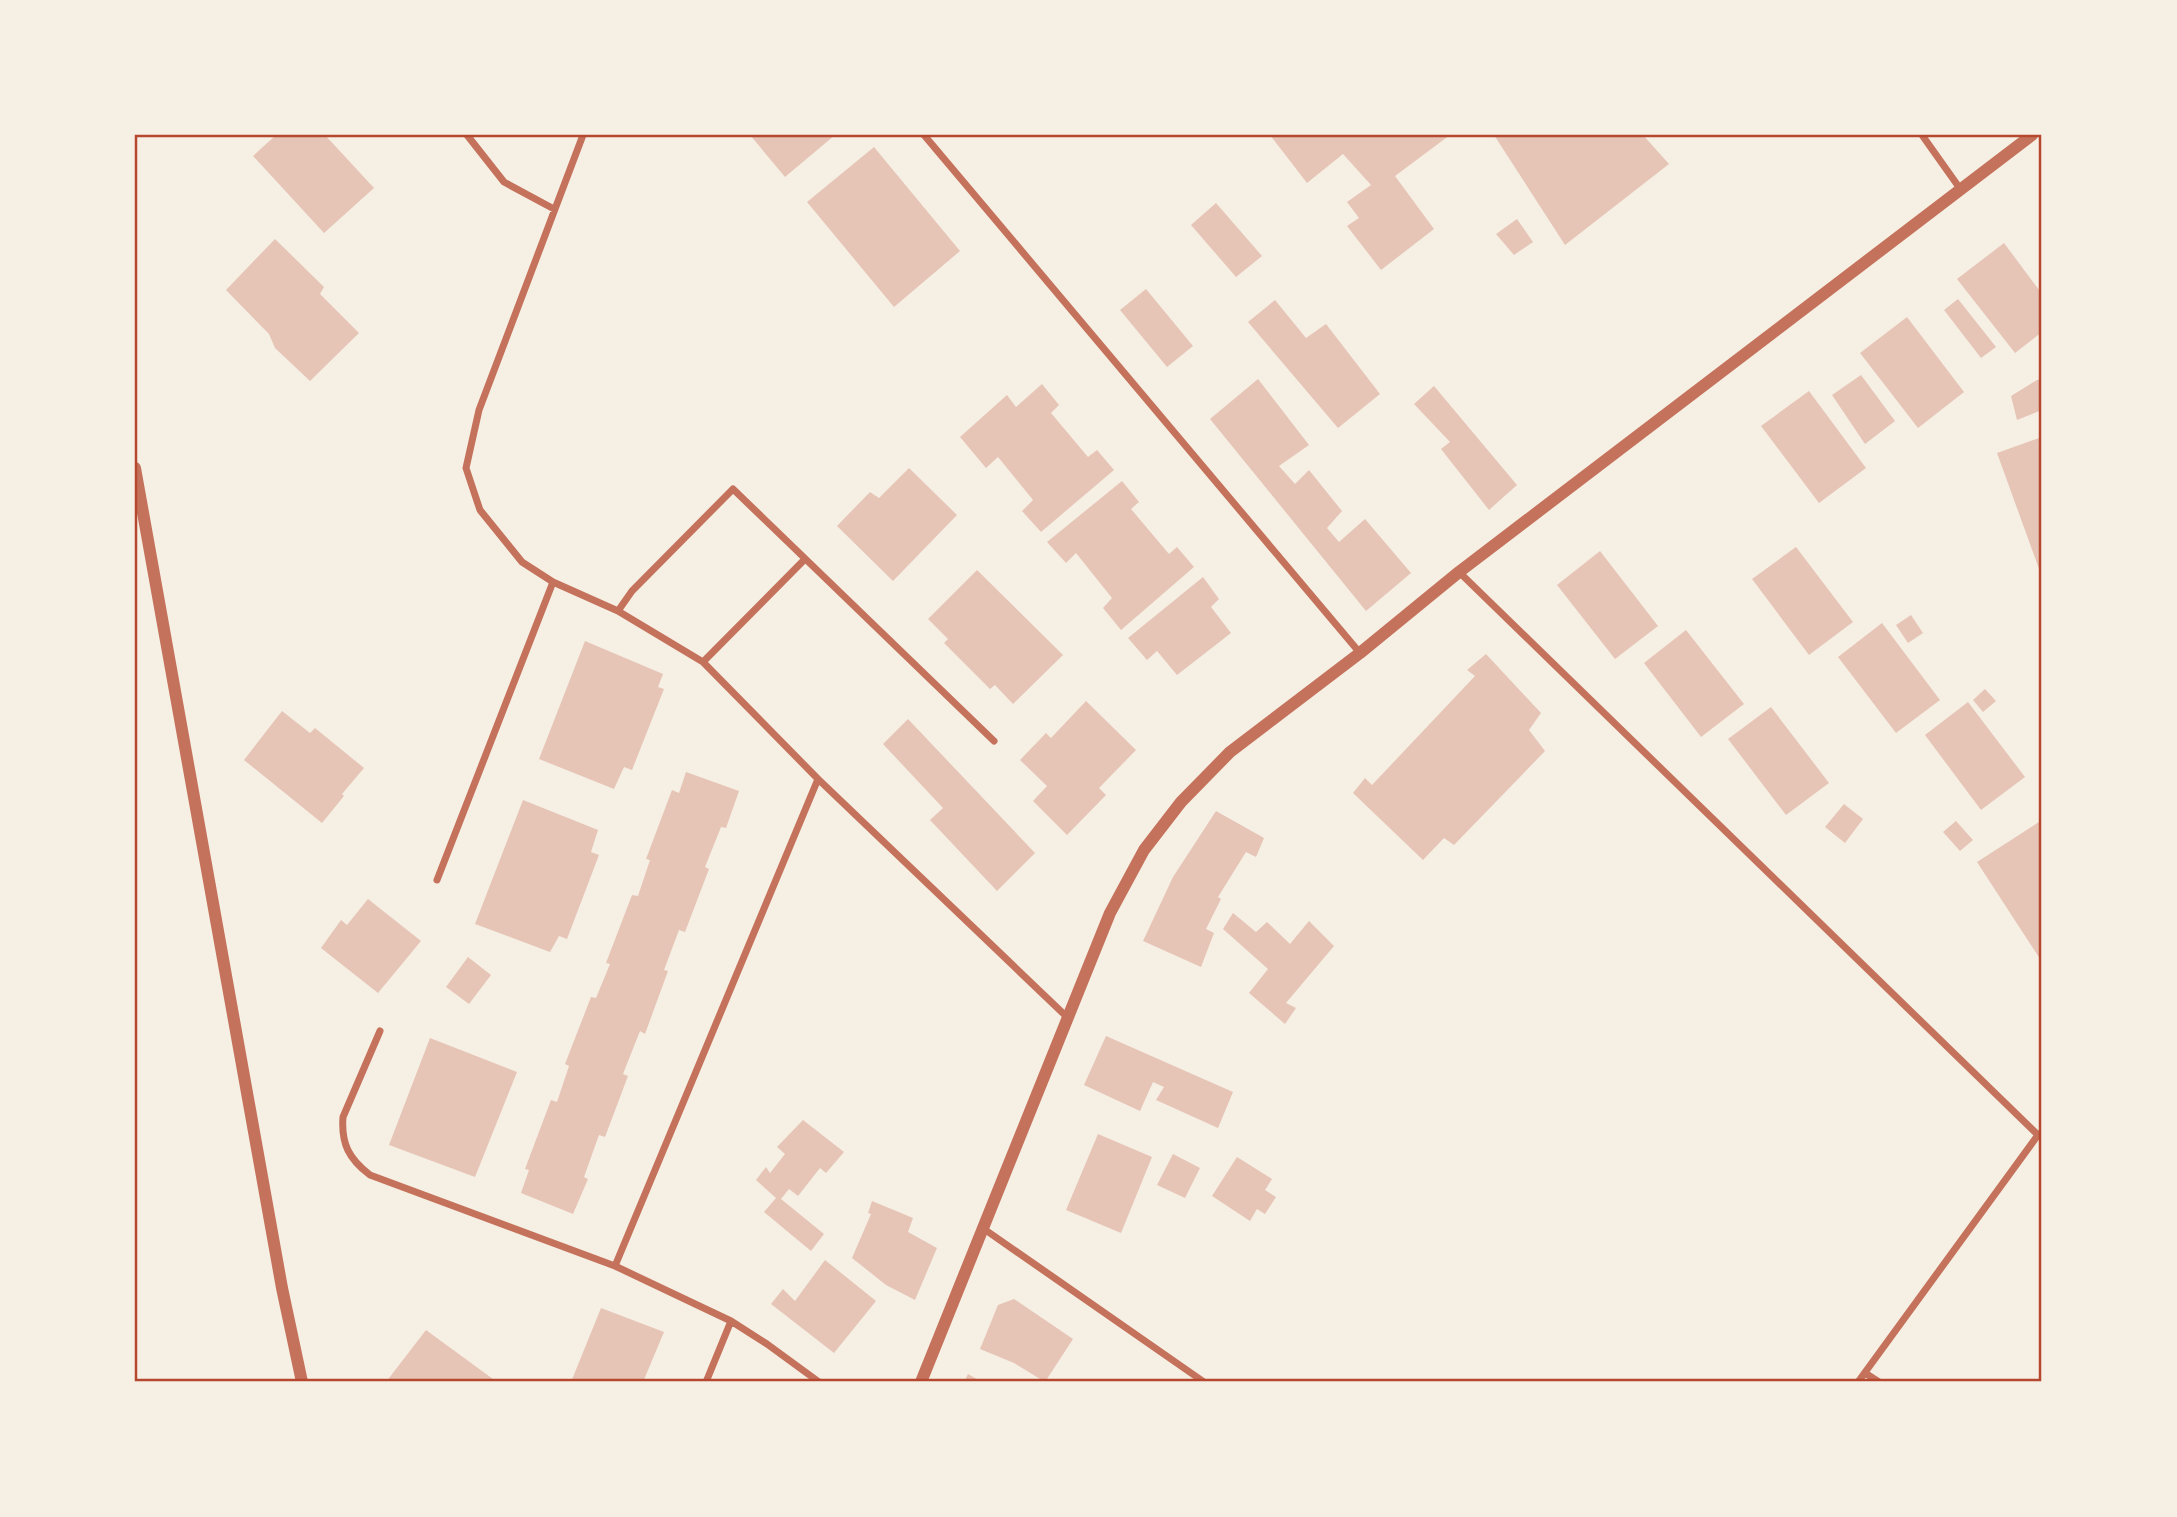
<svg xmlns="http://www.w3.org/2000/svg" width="2177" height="1517" font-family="'Nunito Sans',sans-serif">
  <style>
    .building { fill: #e6c5b7 }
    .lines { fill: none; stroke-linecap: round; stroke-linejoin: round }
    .minor { stroke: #c5725c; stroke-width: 7 }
    .tertiary { stroke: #c5725c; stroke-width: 12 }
    .neatline { fill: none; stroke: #b5482f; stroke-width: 2.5 }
  </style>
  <rect width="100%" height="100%" fill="#f6efe4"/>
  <!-- building -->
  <path class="building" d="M 276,135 L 325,135 L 374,188 L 324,233 L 253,156 Z
    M 750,135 L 835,135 L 785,177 Z
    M 1270,135 L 1450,135 L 1395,176 L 1434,229 L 1381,270 L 1347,226 L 1359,218 L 1347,202 L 1371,185 L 1343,154 L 1307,183 Z
    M 1494,135 L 1643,135 L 1669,164 L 1565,245 Z
    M 874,147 L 960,251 L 894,307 L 807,202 Z
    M 1216,203 L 1262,256 L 1236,277 L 1191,225 Z
    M 1517,219 L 1533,242 L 1514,255 L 1496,234 Z
    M 275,239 L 324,287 L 320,294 L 359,333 L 310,381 L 275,348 L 269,334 L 226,290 Z
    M 2004,243 L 2042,294 L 2042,332 L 2015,353 L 1957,279 Z
    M 1146,289 L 1193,346 L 1167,367 L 1120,310 Z
    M 1958,299 L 1996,347 L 1981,358 L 1944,310 Z
    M 1275,300 L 1306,338 L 1326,324 L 1380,394 L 1338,428 L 1248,322 Z
    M 1907,317 L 1964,392 L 1918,428 L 1860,353 Z
    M 1861,375 L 1895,421 L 1865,444 L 1832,395 Z
    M 1258,379 L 1309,445 L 1279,466 L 1295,484 L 1309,470 L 1342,511 L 1327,528 L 1339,542 L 1365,519 L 1411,573 L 1366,611 L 1210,419 Z
    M 2042,379 L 2042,410 L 2017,420 L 2011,396 L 2037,380 Z
    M 1042,384 L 1059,405 L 1051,413 L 1088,457 L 1097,450 L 1114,470 L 1041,532 L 1022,511 L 1033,500 L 998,457 L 986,468 L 960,437 L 1007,395 L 1016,407 Z
    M 1434,386 L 1517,485 L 1489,510 L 1441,449 L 1450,442 L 1414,404 Z
    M 1809,391 L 1866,468 L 1819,503 L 1761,426 Z
    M 2042,437 L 2042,577 L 1997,453 Z
    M 909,468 L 957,515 L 893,581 L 837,526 L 870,492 L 879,498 Z
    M 1122,481 L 1139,502 L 1131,509 L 1169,554 L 1177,547 L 1194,567 L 1121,630 L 1103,608 L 1112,598 L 1076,553 L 1066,563 L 1047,542 Z
    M 1796,547 L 1853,622 L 1809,655 L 1752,579 Z
    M 1600,551 L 1658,626 L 1615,659 L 1557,585 Z
    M 977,570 L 1063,655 L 1013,704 L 995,685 L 990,689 L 944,643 L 948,639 L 928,619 Z
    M 1203,577 L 1219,599 L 1211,607 L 1231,633 L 1177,675 L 1157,651 L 1147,660 L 1128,638 Z
    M 1911,615 L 1923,633 L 1908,643 L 1896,625 Z
    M 1882,623 L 1940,700 L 1896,733 L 1838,657 Z
    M 1686,630 L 1744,704 L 1701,737 L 1644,663 Z
    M 585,641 L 663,674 L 658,687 L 664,689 L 632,770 L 624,767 L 614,789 L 539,759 Z
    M 1486,654 L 1541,713 L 1529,730 L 1545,751 L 1454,845 L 1444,838 L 1423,860 L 1353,793 L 1365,778 L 1372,785 L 1475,676 L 1467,670 Z
    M 1985,689 L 1996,701 L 1983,712 L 1973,700 Z
    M 1086,701 L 1136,750 L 1099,788 L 1106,795 L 1067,835 L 1033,801 L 1047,786 L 1020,760 L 1046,733 L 1051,738 Z
    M 1968,702 L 2025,777 L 1981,810 L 1925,735 Z
    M 1771,707 L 1829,783 L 1786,815 L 1728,739 Z
    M 282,711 L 310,733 L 315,728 L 364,768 L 342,794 L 344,796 L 322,823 L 244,760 Z
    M 908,719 L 1035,853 L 997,891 L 930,820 L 943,808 L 883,744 Z
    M 686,772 L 739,791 L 726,828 L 721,827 L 705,867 L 709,869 L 685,932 L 679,930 L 664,970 L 668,971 L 645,1034 L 640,1031 L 623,1074 L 628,1076 L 605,1137 L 599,1135 L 584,1177 L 588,1179 L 573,1214 L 521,1193 L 529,1170 L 525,1169 L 551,1100 L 557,1102 L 569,1066 L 565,1064 L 591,997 L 596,998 L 610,964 L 606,963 L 632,895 L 638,896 L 650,860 L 646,859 L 672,790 L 679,793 Z
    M 523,800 L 598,830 L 591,852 L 599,855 L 567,939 L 559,936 L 550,952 L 475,924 Z
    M 1844,804 L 1863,819 L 1845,843 L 1825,827 Z
    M 1216,811 L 1264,838 L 1256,857 L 1246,852 L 1218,897 L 1221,899 L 1206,929 L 1214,933 L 1201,967 L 1143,941 L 1173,877 Z
    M 2042,820 L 2042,962 L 1977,862 Z
    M 1956,821 L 1973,840 L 1960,851 L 1943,832 Z
    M 368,899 L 421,941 L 378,993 L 321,948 L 341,920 L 347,925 Z
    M 1233,913 L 1256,932 L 1267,922 L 1290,944 L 1309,921 L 1334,946 L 1286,1003 L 1296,1008 L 1285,1024 L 1249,993 L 1268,969 L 1223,929 Z
    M 468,957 L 491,975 L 469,1004 L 446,987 Z
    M 1106,1036 L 1233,1092 L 1218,1128 L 1156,1100 L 1164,1087 L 1153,1082 L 1140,1111 L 1084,1085 Z
    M 430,1038 L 517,1072 L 475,1177 L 389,1145 Z
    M 803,1120 L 844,1152 L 826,1173 L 820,1168 L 798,1196 L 789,1189 L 781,1199 L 824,1234 L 811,1251 L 764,1212 L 776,1198 L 756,1180 L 766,1167 L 770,1173 L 785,1154 L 777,1147 Z
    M 1098,1134 L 1152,1157 L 1121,1233 L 1066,1210 Z
    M 1173,1154 L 1200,1168 L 1185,1198 L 1157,1185 Z
    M 1237,1157 L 1272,1179 L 1265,1190 L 1276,1197 L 1265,1214 L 1257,1209 L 1250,1221 L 1212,1196 Z
    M 872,1201 L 913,1218 L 908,1232 L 937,1248 L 915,1300 L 886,1285 L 852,1258 L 871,1214 L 868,1213 Z
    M 825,1260 L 876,1301 L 834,1353 L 771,1304 L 783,1289 L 795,1301 Z
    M 1014,1299 L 1073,1339 L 1045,1382 L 1014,1363 L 980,1349 L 998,1305 Z
    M 601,1308 L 664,1332 L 643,1382 L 571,1382 Z
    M 426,1330 L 497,1382 L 386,1382 Z
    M 968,1374 L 982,1382 L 964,1382 Z"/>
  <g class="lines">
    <!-- minor -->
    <path class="minor" d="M 467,135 L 504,182 L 554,209
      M 583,135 L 479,410 L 466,468 L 480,510 L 522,562 L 553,582 L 618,611 L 703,662 L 818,779 L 1068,1018
      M 924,135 L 1360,653
      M 1922,135 L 1961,190
      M 1459,572 L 2038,1135
      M 618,611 L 632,591 L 733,489 L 994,741
      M 703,662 L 805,559
      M 437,880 L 553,582
      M 380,1031 L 343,1117 C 341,1144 349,1159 370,1175 L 615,1266 L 731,1321 L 767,1344 L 819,1382
      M 984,1229 L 1204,1382
      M 615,1266 L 818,779
      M 1865,1373 L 1879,1382
      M 706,1382 L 731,1321
      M 1858,1382 L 2038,1135 L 2042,1132"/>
    <!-- tertiary -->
    <path class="tertiary" d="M 135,468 L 282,1288 L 302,1382
      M 921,1382 L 1110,913 L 1144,850 L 1181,802 L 1230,752 L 1360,653 L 1459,572 L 2032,135"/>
  </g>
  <!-- border -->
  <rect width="2177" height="1517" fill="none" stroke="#f6efe4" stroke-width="273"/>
  <rect x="136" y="136" width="1904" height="1244" class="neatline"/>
</svg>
